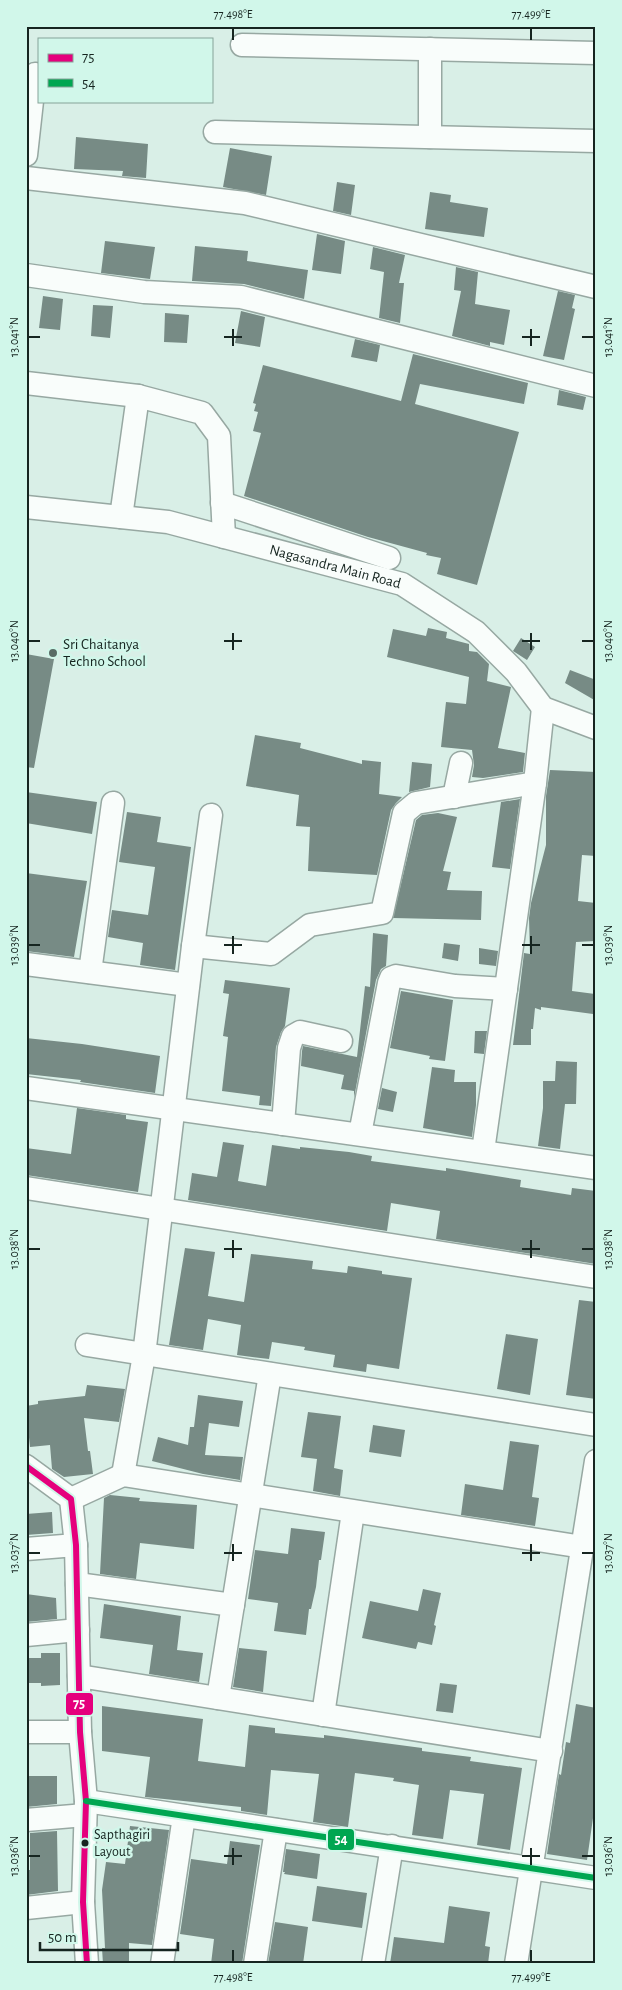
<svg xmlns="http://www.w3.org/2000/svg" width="622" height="1990" font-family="'Alegreya Sans',sans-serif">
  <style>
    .building { fill: #778b85 }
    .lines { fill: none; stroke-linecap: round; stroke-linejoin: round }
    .minor-casing { stroke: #97a8a2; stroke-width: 25 }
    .minor { stroke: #f9fdfb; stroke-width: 22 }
    .bus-1-casing { stroke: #d1f7ea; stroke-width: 10 }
    .bus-2-casing { stroke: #d1f7ea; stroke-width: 10 }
    .bus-1 { stroke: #e5007d; stroke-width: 6 }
    .bus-2 { stroke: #00a651; stroke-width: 6 }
    .ticks { fill: none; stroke: #162520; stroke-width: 2 }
    .poi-dot { fill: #5a6c66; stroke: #d1f7ea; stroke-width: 2 }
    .bus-dot { fill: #162520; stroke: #d1f7ea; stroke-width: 2 }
    .labels { text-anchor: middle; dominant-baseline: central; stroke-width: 5; stroke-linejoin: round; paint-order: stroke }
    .bus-label { font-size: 14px; fill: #162520; stroke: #d1f7ea; text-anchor: start }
    .street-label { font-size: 15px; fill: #162520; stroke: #d1f7ea }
    .poi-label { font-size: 15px; fill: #162520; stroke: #d1f7ea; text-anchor: start }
    .line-badge { stroke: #d1f7ea; stroke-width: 2 }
    .badge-label { font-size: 14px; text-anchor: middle; font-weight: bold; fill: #fff }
    .neatline { fill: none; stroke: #162520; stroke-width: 2 }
    .ticks-label { font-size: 12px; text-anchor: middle; fill: #162520 }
  </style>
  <rect width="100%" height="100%" fill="#d9efe7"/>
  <!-- building -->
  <path class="building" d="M 76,137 L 148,144 L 146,178 L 122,176 L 123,171 L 74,169 Z
    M 230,148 L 272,156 L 266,195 L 223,187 Z
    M 337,182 L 355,185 L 351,215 L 333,211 Z
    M 430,192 L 451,195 L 450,202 L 488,208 L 484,237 L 425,229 Z
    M 317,234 L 345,241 L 341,274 L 312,270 Z
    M 105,241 L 155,247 L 150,279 L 101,273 Z
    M 195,246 L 248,251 L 247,261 L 308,270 L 304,299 L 244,284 L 192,281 Z
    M 373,247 L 405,255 L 399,283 L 404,283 L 400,323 L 379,318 L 384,272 L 370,269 Z
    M 456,267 L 478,272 L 475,304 L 510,310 L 504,345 L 490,342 L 490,346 L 452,336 L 461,291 L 454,290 Z
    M 558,291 L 575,295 L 572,308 L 575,309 L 564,360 L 543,356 Z
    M 43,296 L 63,299 L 60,330 L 39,328 Z
    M 93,305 L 113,306 L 110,338 L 91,336 Z
    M 241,311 L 265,317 L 260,347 L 235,343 Z
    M 165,313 L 189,315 L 187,343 L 164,342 Z
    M 355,339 L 380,345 L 377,362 L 351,357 Z
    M 413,354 L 528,383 L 524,404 L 420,384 L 415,404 L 519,432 L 477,585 L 437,574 L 441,558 L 426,555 L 427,553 L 368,537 L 244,496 L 261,433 L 253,431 L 258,412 L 254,411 L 256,404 L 253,403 L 263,365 L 401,401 Z
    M 559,390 L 586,397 L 583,410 L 557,405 Z
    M 428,628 L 447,632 L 446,638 L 469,644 L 469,651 L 477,652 L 489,664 L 487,681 L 511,687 L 498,748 L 525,753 L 523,772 L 483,778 L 472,777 L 474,765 L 472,750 L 441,747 L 446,702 L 466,704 L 469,677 L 387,657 L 393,629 L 426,636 Z
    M 521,638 L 535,647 L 527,660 L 513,651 Z
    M 26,654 L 54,659 L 34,768 L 26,767 Z
    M 570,670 L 596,680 L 596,701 L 565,683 Z
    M 255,735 L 301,743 L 300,748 L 362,764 L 362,760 L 381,762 L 379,794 L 402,797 L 396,803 L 391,810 L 377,875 L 308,871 L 310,827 L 296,826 L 299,795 L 246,786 Z
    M 412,762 L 432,764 L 430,787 L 409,792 Z
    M 550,770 L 596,772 L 596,856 L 582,855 L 578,901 L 596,903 L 595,941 L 576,942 L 572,991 L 595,994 L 593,1014 L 541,1007 L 541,1010 L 535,1008 L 533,1029 L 531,1029 L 531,1045 L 513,1045 L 524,953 L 530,954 L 529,918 L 531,903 L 546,845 L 546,796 Z
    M 26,792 L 97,802 L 92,834 L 26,823 Z
    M 520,799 L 510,869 L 492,867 L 501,802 Z
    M 127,812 L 161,817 L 157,842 L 191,847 L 175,970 L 140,965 L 143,943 L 108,937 L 112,910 L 148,915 L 155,867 L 119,862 Z
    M 438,813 L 457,817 L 443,871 L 451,872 L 447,890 L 482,891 L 481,920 L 393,918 L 416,820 L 422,815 Z
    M 26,873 L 87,881 L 74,957 L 26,951 Z
    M 373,933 L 388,935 L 386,966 L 381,969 L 376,980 L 354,1098 L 354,1091 L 341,1089 L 344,1075 L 301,1066 L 302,1051 L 303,1046 L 357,1057 L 365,986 L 370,987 Z
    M 444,943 L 460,945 L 458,961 L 442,958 Z
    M 479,948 L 498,951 L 496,966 L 479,964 Z
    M 225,980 L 290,988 L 285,1026 L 281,1032 L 276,1047 L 271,1106 L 259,1105 L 260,1096 L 222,1091 L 228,1037 L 223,1036 L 229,994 L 223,993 Z
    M 401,991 L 453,1000 L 445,1061 L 429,1059 L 430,1056 L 390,1048 Z
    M 475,1031 L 487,1031 L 484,1054 L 474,1053 Z
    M 26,1038 L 82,1044 L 160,1056 L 155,1093 L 80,1082 L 81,1080 L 26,1074 Z
    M 556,1061 L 577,1062 L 576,1104 L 565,1104 L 560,1149 L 538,1146 L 543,1108 L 543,1081 L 555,1081 Z
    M 432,1067 L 455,1070 L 454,1082 L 476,1082 L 476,1105 L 472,1137 L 423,1128 Z
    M 382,1088 L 397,1092 L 393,1112 L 378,1109 Z
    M 77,1108 L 126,1115 L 126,1119 L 148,1122 L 138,1192 L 26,1175 L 26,1148 L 71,1154 Z
    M 223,1142 L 244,1145 L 238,1181 L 266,1186 L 272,1145 L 300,1149 L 300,1147 L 349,1152 L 372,1156 L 371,1161 L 446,1171 L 446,1168 L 521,1180 L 520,1187 L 571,1195 L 572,1188 L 596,1191 L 596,1264 L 436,1239 L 440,1211 L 391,1203 L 387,1231 L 188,1200 L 192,1173 L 217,1177 Z
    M 185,1248 L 215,1252 L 208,1296 L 244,1302 L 251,1254 L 313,1261 L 312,1269 L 347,1273 L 348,1266 L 382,1271 L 382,1274 L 412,1278 L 399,1369 L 367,1364 L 366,1372 L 333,1367 L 335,1355 L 304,1350 L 305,1347 L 272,1342 L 269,1359 L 237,1355 L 241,1325 L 208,1319 L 203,1350 L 169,1345 Z
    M 579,1300 L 596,1302 L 596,1399 L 566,1395 Z
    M 506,1334 L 538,1339 L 530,1395 L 497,1389 Z
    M 87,1385 L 125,1389 L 119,1422 L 84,1418 L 88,1451 L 90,1451 L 93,1474 L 64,1477 L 52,1469 L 50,1445 L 30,1447 L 28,1428 L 26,1429 L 26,1406 L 38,1404 L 38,1401 L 85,1396 Z
    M 198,1395 L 243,1401 L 239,1427 L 209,1423 L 205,1455 L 243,1457 L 240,1480 L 203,1474 L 152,1461 L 158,1437 L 188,1445 L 190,1427 L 194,1427 Z
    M 308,1412 L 341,1416 L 334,1468 L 343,1470 L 340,1496 L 313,1491 L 317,1459 L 301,1457 Z
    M 373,1425 L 405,1430 L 401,1457 L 369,1452 Z
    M 510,1441 L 539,1445 L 532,1497 L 539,1498 L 535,1526 L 461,1515 L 465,1484 L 503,1490 Z
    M 110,1495 L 140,1498 L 139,1501 L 197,1505 L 194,1549 L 140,1543 L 136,1579 L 100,1574 L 104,1498 Z
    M 52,1512 L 53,1533 L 26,1535 L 26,1514 Z
    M 291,1528 L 325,1532 L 321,1560 L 319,1560 L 316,1587 L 311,1609 L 309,1609 L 306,1635 L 274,1631 L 278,1603 L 248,1599 L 255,1550 L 288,1554 Z
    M 423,1589 L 441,1593 L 434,1625 L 436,1626 L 432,1645 L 418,1642 L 416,1649 L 362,1638 L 370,1601 L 418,1611 Z
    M 26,1594 L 56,1598 L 57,1619 L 26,1622 Z
    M 104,1604 L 181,1616 L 177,1650 L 203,1653 L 199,1682 L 149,1674 L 153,1645 L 100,1638 Z
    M 239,1648 L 267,1651 L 263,1692 L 233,1687 Z
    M 41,1653 L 60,1653 L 60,1685 L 41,1686 L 41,1683 L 26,1683 L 26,1658 L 41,1658 Z
    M 440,1683 L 457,1685 L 453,1713 L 436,1711 Z
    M 576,1704 L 596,1708 L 596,1797 L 587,1860 L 547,1854 L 559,1774 L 561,1775 L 566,1742 L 570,1743 Z
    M 102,1706 L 203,1719 L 198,1761 L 245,1767 L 249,1725 L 275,1728 L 275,1733 L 324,1738 L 324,1735 L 422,1748 L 422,1751 L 471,1757 L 470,1761 L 522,1768 L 510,1850 L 477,1845 L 484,1794 L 450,1790 L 443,1839 L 412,1835 L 419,1785 L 393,1781 L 394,1778 L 355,1773 L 348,1827 L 313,1822 L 319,1774 L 271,1770 L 267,1815 L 241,1811 L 241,1807 L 145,1797 L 150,1757 L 102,1751 Z
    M 26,1776 L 57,1776 L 57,1804 L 26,1807 Z
    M 130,1826 L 169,1830 L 152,1945 L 129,1943 L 129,1964 L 103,1964 L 102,1948 L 105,1948 L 102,1890 L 106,1862 L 125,1864 Z
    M 57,1831 L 58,1891 L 26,1895 L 26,1870 L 30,1870 L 30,1833 Z
    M 230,1841 L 260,1845 L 242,1964 L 211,1964 L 214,1939 L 180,1934 L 191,1859 L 227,1864 Z
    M 286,1849 L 320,1854 L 317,1879 L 284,1874 L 285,1872 L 283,1872 Z
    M 317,1886 L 367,1893 L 362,1928 L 312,1921 Z
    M 449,1906 L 490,1912 L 485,1946 L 490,1947 L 488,1964 L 390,1964 L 394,1937 L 444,1943 Z
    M 275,1922 L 308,1927 L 303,1964 L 268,1964 Z"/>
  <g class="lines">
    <!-- minor casing -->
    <g class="minor-casing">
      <g id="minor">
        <path d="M 242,45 L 596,53"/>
        <path d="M 430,49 L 430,137"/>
        <path d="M 215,132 L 596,141"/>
        <path d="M 26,155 L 35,74"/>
        <path d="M 26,178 L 245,203 L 596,287"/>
        <path d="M 26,275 L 144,292 L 241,297 L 596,386"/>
        <path d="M 26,383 L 138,396 L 202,413 L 219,436 L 224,537"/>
        <path d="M 222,503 L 389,558"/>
        <path id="s1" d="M 26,507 L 168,522 L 402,584 L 476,632 L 516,672 L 543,708 L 596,728"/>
        <path d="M 121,517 L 138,396"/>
        <path d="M 454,797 L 461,763"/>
        <path d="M 193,946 L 271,954 L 310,925 L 382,913 L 404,813 L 416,803 L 535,783"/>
        <path d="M 26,964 L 188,985"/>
        <path d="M 90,972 L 113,803"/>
        <path d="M 26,1088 L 596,1168"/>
        <path d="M 283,1124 L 289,1048 L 293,1036 L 300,1032 L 341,1041"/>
        <path d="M 360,1134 L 389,983 L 391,978 L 396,976 L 455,986 L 506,989"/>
        <path d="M 483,1151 L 535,783 L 543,708"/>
        <path d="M 26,1188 L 596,1277"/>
        <path d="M 87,1345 L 596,1425"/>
        <path d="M 26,1466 L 71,1499 L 76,1545 L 80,1732 L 86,1801 L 83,1902 L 87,1964"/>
        <path d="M 123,1475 L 144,1355 L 193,946 L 211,815"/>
        <path d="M 71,1499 L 123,1475 L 583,1547"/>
        <path d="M 26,1549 L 76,1545"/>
        <path d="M 77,1584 L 233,1605"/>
        <path d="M 26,1635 L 78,1630"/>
        <path d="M 79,1676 L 551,1751"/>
        <path d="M 218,1698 L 270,1374"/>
        <path d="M 323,1715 L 353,1512"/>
        <path d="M 26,1732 L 80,1732"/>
        <path d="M 86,1801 L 596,1878"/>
        <path d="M 26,1820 L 85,1815"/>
        <path d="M 26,1908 L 83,1902"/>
        <path d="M 162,1964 L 184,1816"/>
        <path d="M 255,1964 L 276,1830"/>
        <path d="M 373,1964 L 392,1846"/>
        <path d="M 516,1964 L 596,1461"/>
      </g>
    </g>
    <!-- minor -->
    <use href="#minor" class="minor"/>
    <!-- bus-1 casing -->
    <g class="bus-1-casing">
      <path id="bus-1" d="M 26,1466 L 71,1499 L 76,1545 L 80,1732 L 86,1801 L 83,1902 L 87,1964"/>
    </g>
    <!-- bus-2 casing -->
    <g class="bus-2-casing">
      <path id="bus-2" d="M 86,1801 L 596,1878"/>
    </g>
    <!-- bus-1 -->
    <use href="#bus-1" class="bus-1"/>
    <!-- bus-2 -->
    <use href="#bus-2" class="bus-2"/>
  </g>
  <!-- ticks -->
  <path class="ticks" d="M 233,28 L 233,40M 531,28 L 531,40M 233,329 L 233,346M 531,329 L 531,346M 28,337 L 40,337M 224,337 L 242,337M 522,337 L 540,337M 582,337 L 594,337M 233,633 L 233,650M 531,633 L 531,650M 28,641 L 40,641M 224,641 L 242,641M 522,641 L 540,641M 582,641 L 594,641M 233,936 L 233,954M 531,936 L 531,954M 28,945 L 40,945M 224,945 L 242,945M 522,945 L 540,945M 582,945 L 594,945M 233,1240 L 233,1258M 531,1240 L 531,1258M 28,1249 L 40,1249M 224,1249 L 242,1249M 522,1249 L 540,1249M 582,1249 L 594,1249M 233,1544 L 233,1561M 531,1544 L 531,1561M 28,1553 L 40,1553M 224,1553 L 242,1553M 522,1553 L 540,1553M 582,1553 L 594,1553M 233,1848 L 233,1865M 531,1848 L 531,1865M 28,1856 L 40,1856M 224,1856 L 242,1856M 522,1856 L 540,1856M 582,1856 L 594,1856M 233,1950 L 233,1962M 531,1950 L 531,1962"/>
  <!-- markers -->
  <circle class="poi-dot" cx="53" cy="653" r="5"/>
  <circle class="bus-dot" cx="85" cy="1843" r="4.5"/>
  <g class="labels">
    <!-- bus labels -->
    <g class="bus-label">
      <text x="94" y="1835">Sapthagiri<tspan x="94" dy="17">Layout</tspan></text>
    </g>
    <!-- street labels -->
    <g class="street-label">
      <text stroke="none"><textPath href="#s1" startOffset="316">Nagasandra Main Road</textPath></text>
    </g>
    <!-- poi labels -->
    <g class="poi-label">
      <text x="63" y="644">Sri Chaitanya<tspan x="63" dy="17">Techno School</tspan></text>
    </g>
  </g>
  <g class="line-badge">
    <rect x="65" y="1692" width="29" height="24" rx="5" fill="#e5007d"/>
    <rect x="327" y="1828" width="28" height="23" rx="5" fill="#00a651"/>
  </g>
  <g class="badge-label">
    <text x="79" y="1708">75</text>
    <text x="341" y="1844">54</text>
  </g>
  <!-- border -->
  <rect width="622" height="1990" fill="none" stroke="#d1f7ea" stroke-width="55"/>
  <!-- legend -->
  <rect x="38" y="38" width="175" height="65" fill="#d1f7ea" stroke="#86a399"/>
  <rect x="48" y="54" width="25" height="8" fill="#e5007d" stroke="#86a399"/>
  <text x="82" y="62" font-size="15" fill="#162520">75</text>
  <rect x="48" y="79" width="25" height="8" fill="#00a651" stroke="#86a399"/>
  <text x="82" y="88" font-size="15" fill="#162520">54</text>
  <!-- scale -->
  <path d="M40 1942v8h138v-8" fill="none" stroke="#162520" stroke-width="2.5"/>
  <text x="48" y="1942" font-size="15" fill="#162520" stroke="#d1f7ea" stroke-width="4" paint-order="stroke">50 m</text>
  <rect x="28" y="28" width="566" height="1934" class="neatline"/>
  <g class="ticks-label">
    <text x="233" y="18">77.498°E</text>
    <text x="531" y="18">77.499°E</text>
    <text transform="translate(14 337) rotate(-90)" y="4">13.041°N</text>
    <text transform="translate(608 337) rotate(-90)" y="4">13.041°N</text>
    <text transform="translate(14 641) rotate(-90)" y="4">13.040°N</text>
    <text transform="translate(608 641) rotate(-90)" y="4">13.040°N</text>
    <text transform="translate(14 945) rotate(-90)" y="4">13.039°N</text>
    <text transform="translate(608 945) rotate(-90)" y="4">13.039°N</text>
    <text transform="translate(14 1249) rotate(-90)" y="4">13.038°N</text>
    <text transform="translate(608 1249) rotate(-90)" y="4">13.038°N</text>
    <text transform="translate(14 1553) rotate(-90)" y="4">13.037°N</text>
    <text transform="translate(608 1553) rotate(-90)" y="4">13.037°N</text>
    <text transform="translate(14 1856) rotate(-90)" y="4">13.036°N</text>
    <text transform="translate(608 1856) rotate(-90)" y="4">13.036°N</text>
    <text x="233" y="1981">77.498°E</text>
    <text x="531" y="1981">77.499°E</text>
  </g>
</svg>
